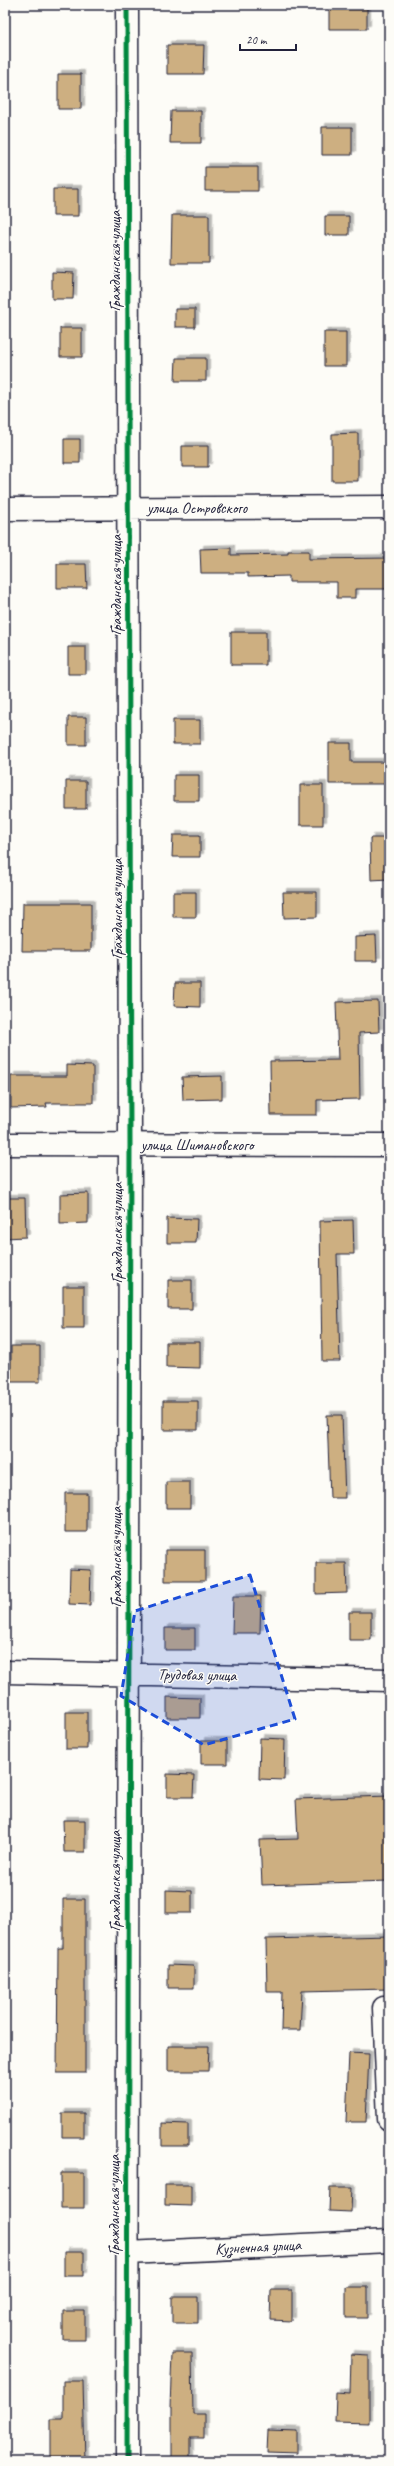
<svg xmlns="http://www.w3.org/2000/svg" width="394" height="2466" font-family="Caveat,sans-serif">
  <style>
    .building { fill: #cdaf81; stroke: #22223b; filter: url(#shadow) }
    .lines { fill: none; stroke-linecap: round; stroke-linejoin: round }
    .street-casing { stroke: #22223b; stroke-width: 25 }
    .secondary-casing { stroke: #22223b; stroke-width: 25 }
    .street { stroke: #fdfcf7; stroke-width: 22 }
    .secondary { stroke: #fdfcf7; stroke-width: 22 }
    .cycleway-casing { stroke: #fdfcf7; stroke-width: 8 }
    .cycleway { stroke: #00873e; stroke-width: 5 }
    .marked { fill: #1d4ed8; fill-opacity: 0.2; stroke: #1d4ed8; stroke-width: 3; stroke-dasharray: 8 5; stroke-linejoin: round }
    .labels { text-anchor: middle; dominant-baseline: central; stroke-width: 3; stroke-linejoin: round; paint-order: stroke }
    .street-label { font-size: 16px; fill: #22223b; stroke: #fdfcf7 }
  </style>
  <defs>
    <filter id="shadow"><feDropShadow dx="3.5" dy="-3.5" stdDeviation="0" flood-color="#0004"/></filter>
  </defs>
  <rect width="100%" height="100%" fill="#fdfcf7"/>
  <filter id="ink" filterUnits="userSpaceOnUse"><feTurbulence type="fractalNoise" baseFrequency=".025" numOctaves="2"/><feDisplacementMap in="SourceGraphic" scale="8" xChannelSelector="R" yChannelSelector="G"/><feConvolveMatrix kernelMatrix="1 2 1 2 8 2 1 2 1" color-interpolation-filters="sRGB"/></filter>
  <g filter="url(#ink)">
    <!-- building -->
    <path class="building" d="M 329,5 L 367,5 L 367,29 L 329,29 Z
      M 167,45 L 204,45 L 203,74 L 167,74 Z
      M 58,74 L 81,74 L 81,109 L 58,109 Z
      M 171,111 L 201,111 L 201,143 L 170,143 Z
      M 322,127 L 352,127 L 352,155 L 322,155 Z
      M 205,167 L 258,167 L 258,191 L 205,191 Z
      M 53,189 L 78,189 L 78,216 L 53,216 Z
      M 172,215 L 209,215 L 209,263 L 171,263 Z
      M 325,216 L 349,216 L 349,235 L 325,235 Z
      M 52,272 L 74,273 L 73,299 L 52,299 Z
      M 175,309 L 195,309 L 195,327 L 175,327 Z
      M 60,328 L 82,328 L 82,357 L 60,357 Z
      M 324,332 L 346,332 L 346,366 L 324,366 Z
      M 176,358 L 206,358 L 206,381 L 175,381 Z
      M 358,433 L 358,481 L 332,481 L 332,434 Z
      M 64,439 L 80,439 L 80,463 L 64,463 Z
      M 182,446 L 208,446 L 208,467 L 182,467 Z
      M 231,548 L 231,555 L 288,554 L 288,551 L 309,551 L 309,559 L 389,558 L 389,589 L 355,589 L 355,598 L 337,598 L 337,582 L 289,582 L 289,576 L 248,577 L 248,573 L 201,573 L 200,549 Z
      M 57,564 L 86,564 L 87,588 L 57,588 Z
      M 231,632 L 266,632 L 266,665 L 231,665 Z
      M 68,647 L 86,647 L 86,674 L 68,674 Z
      M 68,717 L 86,717 L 86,745 L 68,745 Z
      M 173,720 L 200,720 L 200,744 L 173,744 Z
      M 329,743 L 351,743 L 351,762 L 389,762 L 389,784 L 329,784 Z
      M 174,775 L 199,775 L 199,801 L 174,801 Z
      M 66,781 L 86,781 L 86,809 L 66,809 Z
      M 300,785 L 323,785 L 323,825 L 300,825 Z
      M 173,835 L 200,835 L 200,857 L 172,857 Z
      M 370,838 L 389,838 L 389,879 L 371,880 Z
      M 173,892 L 196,892 L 196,917 L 173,917 Z
      M 283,892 L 317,892 L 317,917 L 284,918 Z
      M 23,903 L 91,903 L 91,951 L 22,951 Z
      M 376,936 L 377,961 L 355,961 L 355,937 Z
      M 175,983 L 200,983 L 200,1007 L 174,1006 Z
      M 378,1001 L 379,1032 L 359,1033 L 360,1099 L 317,1100 L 317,1115 L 271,1115 L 270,1061 L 338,1060 L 336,1002 Z
      M 67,1065 L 93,1066 L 93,1103 L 46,1103 L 47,1107 L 11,1108 L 11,1076 L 67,1076 Z
      M 222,1076 L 222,1099 L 183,1100 L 182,1077 Z
      M 88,1193 L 88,1223 L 60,1224 L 60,1194 Z
      M 5,1198 L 25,1198 L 26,1237 L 5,1238 Z
      M 167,1218 L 197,1219 L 196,1243 L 167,1243 Z
      M 353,1220 L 354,1254 L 337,1254 L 340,1361 L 322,1361 L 320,1221 Z
      M 168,1280 L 192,1280 L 192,1309 L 168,1309 Z
      M 63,1286 L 84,1286 L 84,1328 L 63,1328 Z
      M 166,1342 L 200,1342 L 200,1368 L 166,1367 Z
      M 11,1346 L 40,1346 L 40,1382 L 11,1382 Z
      M 163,1401 L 198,1401 L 198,1430 L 163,1430 Z
      M 327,1415 L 342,1415 L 345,1498 L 330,1498 Z
      M 166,1482 L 190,1482 L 190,1508 L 166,1508 Z
      M 65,1493 L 87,1493 L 87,1532 L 65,1532 Z
      M 165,1550 L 205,1550 L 205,1581 L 165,1581 Z
      M 316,1563 L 346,1563 L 347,1593 L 316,1594 Z
      M 70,1569 L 91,1570 L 90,1605 L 69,1604 Z
      M 233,1596 L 261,1596 L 260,1633 L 232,1633 Z
      M 349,1612 L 371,1612 L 371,1640 L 349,1640 Z
      M 165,1628 L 195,1628 L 195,1650 L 165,1650 Z
      M 167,1697 L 200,1698 L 200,1718 L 167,1718 Z
      M 66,1712 L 87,1712 L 87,1749 L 66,1749 Z
      M 260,1738 L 285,1739 L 284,1780 L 259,1779 Z
      M 201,1741 L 227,1741 L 227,1764 L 201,1764 Z
      M 167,1774 L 194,1775 L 193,1797 L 167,1797 Z
      M 388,1796 L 389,1881 L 262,1885 L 260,1840 L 298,1839 L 296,1799 Z
      M 63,1820 L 85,1820 L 85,1852 L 64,1852 Z
      M 166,1890 L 192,1891 L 192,1913 L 166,1913 Z
      M 63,1899 L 85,1899 L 85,2073 L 57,2073 L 58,1948 L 63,1948 Z
      M 389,1936 L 389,1989 L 302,1991 L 300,2030 L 281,2030 L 282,1992 L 267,1992 L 266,1939 Z
      M 168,1965 L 194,1966 L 194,1988 L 168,1988 Z
      M 168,2046 L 209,2046 L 208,2071 L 168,2071 Z
      M 349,2053 L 369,2054 L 366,2122 L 346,2122 Z
      M 62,2113 L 84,2113 L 84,2137 L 62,2137 Z
      M 162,2123 L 188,2124 L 188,2146 L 162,2146 Z
      M 61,2173 L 84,2173 L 84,2208 L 61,2208 Z
      M 165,2185 L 191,2185 L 191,2206 L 165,2205 Z
      M 330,2188 L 352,2188 L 351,2212 L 329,2211 Z
      M 64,2252 L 84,2252 L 84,2276 L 64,2276 Z
      M 346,2287 L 368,2287 L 368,2318 L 346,2318 Z
      M 271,2290 L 292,2290 L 292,2321 L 270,2320 Z
      M 172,2297 L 198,2297 L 198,2323 L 172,2323 Z
      M 63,2311 L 85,2311 L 85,2340 L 63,2340 Z
      M 172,2353 L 192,2353 L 193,2414 L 204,2414 L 204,2438 L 190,2438 L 190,2461 L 172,2461 L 172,2407 L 170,2407 Z
      M 351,2355 L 369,2356 L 369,2423 L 335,2422 L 336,2393 L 350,2394 Z
      M 63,2381 L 83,2381 L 85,2461 L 51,2461 L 51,2419 L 63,2419 Z
      M 268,2430 L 297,2431 L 297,2453 L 267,2452 Z"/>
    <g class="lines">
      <!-- street casing -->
      <g class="street-casing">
        <path id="street" d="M 5,1672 L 389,1680
          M 384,2008 L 389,2119
          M 127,2253 L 389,2241
          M 127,2461 L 130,1144"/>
      </g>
      <!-- secondary casing -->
      <g class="secondary-casing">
        <path id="secondary" d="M 127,5 L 130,1144
          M 5,509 L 389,507
          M 5,1144 L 389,1145"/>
      </g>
      <!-- street -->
      <use href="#street" class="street"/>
      <!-- secondary -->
      <use href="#secondary" class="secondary"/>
      <!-- cycleway casing -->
      <g class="cycleway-casing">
        <path id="cycleway" d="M 127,2461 L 130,1144 L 127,5"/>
      </g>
      <!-- cycleway -->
      <use href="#cycleway" class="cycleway"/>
    </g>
  </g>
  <!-- marked area -->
  <path class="marked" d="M 250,1575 L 295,1719 L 204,1745 L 121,1696 L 135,1611 Z"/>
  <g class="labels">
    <!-- street labels -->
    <g class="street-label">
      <text transform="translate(115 261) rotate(-90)">Гражданская улица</text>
      <text x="197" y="508">улица Островского</text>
      <text transform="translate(116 585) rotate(-90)">Гражданская улица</text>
      <text transform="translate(117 909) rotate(-90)">Гражданская улица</text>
      <text x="197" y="1145">улица Шимановского</text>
      <text transform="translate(117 1233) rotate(-90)">Гражданская улица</text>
      <text transform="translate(116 1557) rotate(-90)">Гражданская улица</text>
      <text transform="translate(197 1675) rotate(1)">Трудовая улица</text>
      <text transform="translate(115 1881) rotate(-90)">Гражданская улица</text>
      <text transform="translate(114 2205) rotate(-90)">Гражданская улица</text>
      <text transform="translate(258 2247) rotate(-3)">Кузнечная улица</text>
    </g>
  </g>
  <!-- margin -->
  <rect width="394" height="2466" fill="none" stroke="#fdfcf7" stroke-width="20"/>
  <rect x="10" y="10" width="374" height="2446" fill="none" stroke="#22223b" stroke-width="1.5" filter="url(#ink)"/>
  <!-- scale -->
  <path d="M240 44v6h56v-6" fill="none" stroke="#22223b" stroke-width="2"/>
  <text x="246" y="44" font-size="12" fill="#22223b" stroke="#fdfcf7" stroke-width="3" paint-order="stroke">20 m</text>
</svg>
